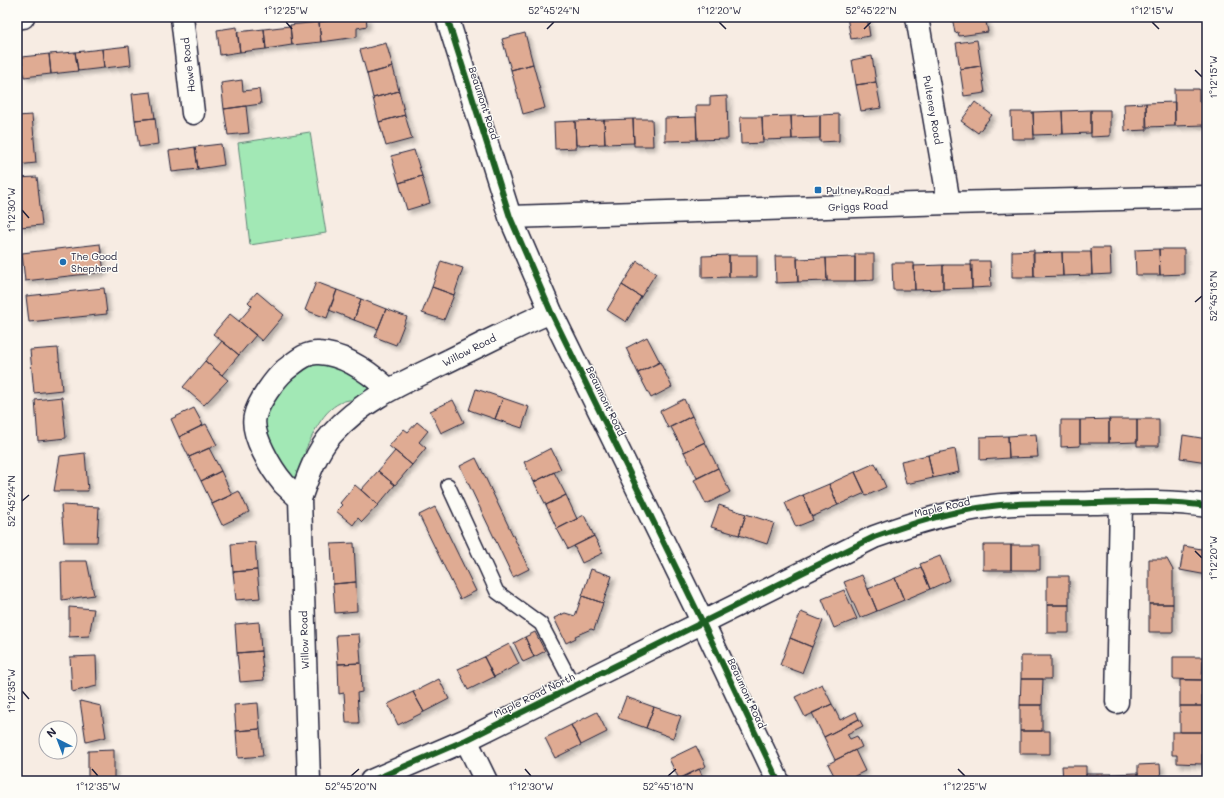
<svg xmlns="http://www.w3.org/2000/svg" width="1224" height="798" font-family="Mali,sans-serif">
  <style>
    .green { fill: #a2e8b5; stroke: #628578 }
    .building { fill: #dfab93; stroke: #22223b; filter: url(#shadow) }
    .lines { fill: none; stroke-linecap: round; stroke-linejoin: round }
    .service-casing { stroke: #22223b; stroke-width: 16 }
    .minor-casing { stroke: #22223b; stroke-width: 25 }
    .service { stroke: #fdfcf7; stroke-width: 13 }
    .minor { stroke: #fdfcf7; stroke-width: 22 }
    .cycleway-casing { stroke: #fdfcf7; stroke-width: 8 }
    .cycleway { stroke: #1b5e20; stroke-width: 6 }
    .ticks { fill: none; stroke: #22223b; stroke-width: 1.5 }
    .poi-dot { fill: #1f6fb2; stroke: #fdfcf7; stroke-width: 1.5 }
    .labels { text-anchor: middle; dominant-baseline: central; stroke-width: 3; stroke-linejoin: round; paint-order: stroke }
    .street-label { font-size: 10px; fill: #22223b; stroke: #fdfcf7 }
    .poi-label { font-size: 10px; fill: #22223b; stroke: #fdfcf7; text-anchor: start }
    .neatline { fill: none; stroke: #22223b; stroke-width: 1.5 }
    .ticks-label { font-size: 10px; text-anchor: middle; fill: #22223b }
  </style>
  <defs>
    <filter id="shadow"><feDropShadow dx="3.5" dy="3.5" stdDeviation="2" flood-color="#0004"/></filter>
  </defs>
  <rect width="100%" height="100%" fill="#f7ece3"/>
  <filter id="ink" filterUnits="userSpaceOnUse"><feTurbulence type="fractalNoise" baseFrequency=".025" numOctaves="2"/><feDisplacementMap in="SourceGraphic" scale="8" xChannelSelector="R" yChannelSelector="G"/><feConvolveMatrix kernelMatrix="1 2 1 2 8 2 1 2 1" color-interpolation-filters="sRGB"/></filter>
  <g filter="url(#ink)">
    <!-- green -->
    <path class="green" d="M 310,132 L 326,233 L 250,245 L 238,143 Z
      M 303,355 L 369,373 L 371,401 C 364,401 356,399 349,400 C 325,404 314,432 305,451 L 312,465 L 300,499 L 256,433 L 265,395 Z"/>
    <!-- building -->
    <path class="building" d="M 339,17 L 366,17 L 367,26 L 357,28 L 357,37 L 321,42 L 319,22 L 339,19 Z
      M 847,17 L 867,17 L 870,36 L 851,39 Z
      M 952,17 L 985,17 L 988,32 L 959,36 L 958,32 L 955,33 Z
      M 319,22 L 321,42 L 292,45 L 290,25 Z
      M 290,26 L 292,45 L 266,49 L 264,29 Z
      M 237,27 L 240,52 L 220,55 L 217,30 Z
      M 264,29 L 266,49 L 240,52 L 237,32 Z
      M 525,33 L 533,64 L 511,70 L 502,39 Z
      M 977,40 L 981,66 L 960,69 L 956,43 Z
      M 386,43 L 393,67 L 367,74 L 360,50 Z
      M 129,46 L 131,65 L 104,68 L 102,49 Z
      M 102,49 L 104,68 L 78,71 L 75,52 Z
      M 75,52 L 78,71 L 51,74 L 49,54 Z
      M 49,54 L 51,74 L 24,77 L 22,57 Z
      M 872,56 L 876,82 L 856,85 L 852,60 Z
      M 533,64 L 545,108 L 523,114 L 511,70 Z
      M 981,66 L 985,93 L 964,96 L 960,69 Z
      M 393,67 L 399,91 L 373,98 L 367,74 Z
      M 242,80 L 243,91 L 259,89 L 261,104 L 224,109 L 221,83 Z
      M 876,82 L 881,108 L 861,111 L 856,85 Z
      M 1174,89 L 1199,89 L 1199,102 L 1203,102 L 1204,125 L 1175,126 Z
      M 399,91 L 405,115 L 379,122 L 373,98 Z
      M 151,92 L 155,118 L 135,120 L 132,94 Z
      M 727,96 L 728,139 L 697,140 L 696,105 L 710,105 L 710,97 Z
      M 1207,101 L 1207,128 L 1204,128 L 1203,102 Z
      M 975,102 L 992,115 L 978,133 L 961,121 Z
      M 1175,102 L 1175,126 L 1146,127 L 1146,103 Z
      M 1146,103 L 1147,130 L 1125,131 L 1124,104 Z
      M 246,106 L 249,133 L 228,135 L 224,109 Z
      M 1091,110 L 1110,110 L 1110,136 L 1091,137 Z
      M 1091,110 L 1091,133 L 1063,134 L 1062,111 Z
      M 1062,111 L 1063,134 L 1034,135 L 1033,112 Z
      M 1011,112 L 1033,112 L 1034,139 L 1012,139 Z
      M 839,114 L 839,141 L 820,142 L 820,115 Z
      M 32,115 L 36,163 L 17,165 L 17,116 Z
      M 405,115 L 412,139 L 386,146 L 379,122 Z
      M 820,115 L 820,138 L 792,139 L 791,116 Z
      M 791,116 L 792,139 L 763,140 L 762,117 Z
      M 696,117 L 697,140 L 665,141 L 665,118 Z
      M 740,117 L 762,117 L 763,143 L 741,144 Z
      M 155,118 L 158,144 L 139,147 L 135,120 Z
      M 633,119 L 652,119 L 653,146 L 634,146 Z
      M 633,119 L 634,143 L 605,144 L 604,120 Z
      M 604,120 L 605,144 L 576,145 L 575,121 Z
      M 575,121 L 576,148 L 555,149 L 554,122 Z
      M 221,144 L 224,165 L 198,169 L 195,147 Z
      M 195,147 L 198,169 L 172,172 L 169,151 Z
      M 414,150 L 422,176 L 399,183 L 391,156 Z
      M 422,176 L 430,203 L 407,210 L 399,183 Z
      M 37,177 L 42,225 L 20,227 L 17,178 Z
      M 100,244 L 104,272 L 25,281 L 22,253 Z
      M 1091,248 L 1110,248 L 1111,274 L 1092,275 Z
      M 1159,249 L 1160,275 L 1136,275 L 1135,250 Z
      M 1159,249 L 1184,249 L 1184,274 L 1160,275 Z
      M 1034,250 L 1034,277 L 1012,277 L 1012,251 Z
      M 1062,252 L 1063,276 L 1034,277 L 1033,253 Z
      M 1062,252 L 1091,252 L 1092,275 L 1063,276 Z
      M 855,254 L 874,254 L 874,280 L 855,281 Z
      M 729,255 L 757,255 L 757,277 L 729,277 Z
      M 729,255 L 729,277 L 702,278 L 702,256 Z
      M 775,256 L 797,256 L 798,282 L 776,283 Z
      M 855,257 L 855,281 L 827,281 L 826,258 Z
      M 1203,257 L 1207,257 L 1207,280 L 1204,280 Z
      M 826,258 L 827,281 L 798,282 L 797,259 Z
      M 441,261 L 463,268 L 454,295 L 432,287 Z
      M 637,261 L 656,273 L 641,297 L 622,285 Z
      M 971,261 L 990,261 L 991,287 L 972,288 Z
      M 892,263 L 914,263 L 915,290 L 893,290 Z
      M 943,265 L 943,289 L 915,290 L 914,266 Z
      M 943,265 L 972,265 L 972,288 L 943,289 Z
      M 316,282 L 337,290 L 327,318 L 305,310 Z
      M 622,285 L 641,297 L 626,322 L 607,310 Z
      M 432,287 L 454,295 L 444,320 L 422,313 Z
      M 104,288 L 107,314 L 29,322 L 26,296 Z
      M 337,290 L 361,299 L 354,320 L 329,310 Z
      M 257,292 L 284,315 L 262,341 L 239,321 L 252,306 L 248,302 Z
      M 361,299 L 386,309 L 378,329 L 354,320 Z
      M 386,309 L 407,317 L 396,345 L 375,337 Z
      M 230,314 L 256,335 L 239,355 L 213,334 Z
      M 647,337 L 660,362 L 638,373 L 626,348 Z
      M 222,341 L 239,355 L 222,375 L 205,361 Z
      M 58,348 L 62,390 L 34,393 L 30,350 Z
      M 205,361 L 228,380 L 204,405 L 183,387 Z
      M 660,362 L 672,387 L 651,398 L 638,373 Z
      M 476,389 L 503,398 L 495,419 L 469,410 Z
      M 62,397 L 66,438 L 38,441 L 35,400 Z
      M 503,398 L 529,407 L 522,428 L 495,419 Z
      M 684,399 L 692,416 L 668,428 L 660,411 Z
      M 453,400 L 464,422 L 441,433 L 430,411 Z
      M 194,408 L 203,425 L 179,437 L 171,419 Z
      M 692,416 L 705,442 L 684,452 L 671,427 Z
      M 1109,419 L 1109,443 L 1080,443 L 1080,420 Z
      M 1109,419 L 1137,419 L 1137,442 L 1109,443 Z
      M 1137,419 L 1159,419 L 1159,446 L 1137,446 Z
      M 1061,420 L 1080,420 L 1080,446 L 1061,447 Z
      M 417,422 L 428,431 L 419,442 L 426,448 L 412,465 L 389,446 L 404,429 L 408,432 Z
      M 206,424 L 217,445 L 189,457 L 179,437 Z
      M 1036,434 L 1038,457 L 1009,458 L 1008,436 Z
      M 1183,435 L 1207,439 L 1207,462 L 1180,458 Z
      M 1008,436 L 1009,458 L 980,460 L 980,437 Z
      M 705,442 L 718,468 L 697,478 L 684,452 Z
      M 209,448 L 221,471 L 201,481 L 189,457 Z
      M 551,448 L 561,469 L 534,482 L 524,462 Z
      M 955,449 L 959,472 L 933,478 L 928,455 Z
      M 395,451 L 412,465 L 395,485 L 378,471 Z
      M 85,453 L 88,491 L 54,491 L 60,456 Z
      M 928,455 L 933,478 L 906,484 L 901,461 Z
      M 476,458 L 529,569 L 513,577 L 460,466 Z
      M 875,463 L 886,487 L 866,496 L 855,472 Z
      M 718,468 L 730,492 L 706,504 L 694,480 Z
      M 221,471 L 232,495 L 212,504 L 201,481 Z
      M 378,471 L 395,485 L 378,505 L 361,490 Z
      M 554,472 L 566,495 L 546,505 L 534,482 Z
      M 855,472 L 865,493 L 838,505 L 829,484 Z
      M 829,484 L 838,505 L 812,517 L 803,495 Z
      M 355,485 L 378,505 L 362,522 L 358,518 L 353,525 L 336,511 L 342,505 L 340,503 Z
      M 239,491 L 249,512 L 222,525 L 212,504 Z
      M 566,495 L 577,519 L 557,529 L 546,505 Z
      M 803,495 L 813,520 L 796,527 L 785,503 Z
      M 61,505 L 99,507 L 97,542 L 64,542 Z
      M 719,505 L 746,514 L 739,535 L 711,527 Z
      M 435,507 L 476,591 L 460,599 L 419,515 Z
      M 746,514 L 774,523 L 767,544 L 739,535 Z
      M 584,515 L 594,536 L 568,549 L 557,529 Z
      M 594,536 L 603,553 L 582,563 L 574,546 Z
      M 255,542 L 257,570 L 233,572 L 231,544 Z
      M 354,543 L 356,582 L 333,584 L 331,544 Z
      M 983,545 L 1011,545 L 1011,570 L 983,570 Z
      M 1011,545 L 1040,545 L 1040,570 L 1011,570 Z
      M 1184,546 L 1207,550 L 1207,575 L 1180,570 Z
      M 940,556 L 950,580 L 930,589 L 920,564 Z
      M 1149,559 L 1167,559 L 1173,570 L 1173,604 L 1149,604 Z
      M 61,561 L 87,561 L 94,595 L 62,600 Z
      M 921,567 L 930,589 L 904,600 L 895,578 Z
      M 591,569 L 612,576 L 603,603 L 582,596 Z
      M 257,570 L 260,598 L 236,600 L 233,572 Z
      M 862,575 L 877,611 L 860,618 L 844,582 Z
      M 1047,576 L 1069,576 L 1069,605 L 1047,605 Z
      M 895,578 L 904,600 L 877,611 L 868,589 Z
      M 356,582 L 357,611 L 335,613 L 333,584 Z
      M 844,590 L 857,619 L 834,628 L 822,599 Z
      M 582,596 L 603,603 L 594,630 L 591,629 L 575,636 L 576,638 L 566,643 L 554,618 L 565,613 L 575,616 Z
      M 1149,604 L 1173,604 L 1173,632 L 1149,632 Z
      M 1047,605 L 1069,605 L 1069,633 L 1047,633 Z
      M 69,607 L 94,609 L 89,636 L 69,637 Z
      M 801,612 L 823,621 L 812,647 L 790,638 Z
      M 259,622 L 261,651 L 237,653 L 235,624 Z
      M 535,632 L 545,651 L 534,657 L 525,637 Z
      M 359,634 L 361,663 L 338,664 L 336,635 Z
      M 525,637 L 534,657 L 523,662 L 514,643 Z
      M 790,638 L 812,647 L 802,673 L 780,665 Z
      M 509,644 L 519,664 L 494,677 L 484,657 Z
      M 261,651 L 264,680 L 240,682 L 237,653 Z
      M 96,656 L 97,686 L 72,692 L 70,657 Z
      M 1021,656 L 1051,656 L 1051,679 L 1021,679 Z
      M 484,657 L 494,677 L 468,690 L 458,669 Z
      M 1173,657 L 1203,657 L 1202,680 L 1173,679 Z
      M 361,663 L 362,692 L 357,693 L 359,723 L 346,723 L 344,693 L 339,694 L 338,664 Z
      M 439,679 L 449,699 L 424,712 L 413,692 Z
      M 1021,679 L 1043,679 L 1042,705 L 1020,705 Z
      M 1180,680 L 1202,680 L 1202,706 L 1180,706 Z
      M 822,684 L 832,704 L 805,717 L 795,697 Z
      M 413,692 L 424,712 L 398,725 L 388,704 Z
      M 626,697 L 654,707 L 646,728 L 618,718 Z
      M 80,701 L 101,706 L 106,737 L 86,742 Z
      M 258,703 L 260,729 L 236,731 L 234,705 Z
      M 832,704 L 840,720 L 856,712 L 859,719 L 824,737 L 812,713 Z
      M 1020,705 L 1042,705 L 1042,731 L 1020,731 Z
      M 1180,706 L 1202,706 L 1202,732 L 1180,732 Z
      M 654,707 L 681,716 L 673,738 L 646,728 Z
      M 597,712 L 607,732 L 581,745 L 571,725 Z
      M 859,719 L 863,726 L 847,734 L 850,739 L 857,736 L 862,747 L 835,760 L 824,737 Z
      M 571,725 L 581,745 L 555,758 L 545,738 Z
      M 260,729 L 263,756 L 238,758 L 236,731 Z
      M 1020,731 L 1050,731 L 1050,754 L 1020,754 Z
      M 1172,732 L 1202,732 L 1202,764 L 1177,763 L 1177,755 L 1172,755 Z
      M 696,746 L 706,766 L 679,779 L 669,759 Z
      M 114,750 L 114,781 L 88,781 L 88,751 Z
      M 855,750 L 865,771 L 845,781 L 837,781 L 828,764 Z
      M 1160,764 L 1161,781 L 1138,781 L 1138,765 Z
      M 1062,766 L 1086,766 L 1086,781 L 1063,781 Z
      M 699,769 L 705,781 L 680,781 L 679,779 Z
      M 1138,773 L 1138,781 L 1112,781 L 1112,774 Z
      M 1086,774 L 1112,774 L 1112,781 L 1086,781 Z"/>
    <g class="lines">
      <!-- service casing -->
      <g class="service-casing">
        <path id="service" d="M 448,485 L 497,592 L 541,624 L 574,687"/>
      </g>
      <!-- minor casing -->
      <g class="minor-casing">
        <path id="minor" d="M 182,17 L 193,113
          M 447,17 L 510,217 L 551,312 L 703,623 L 778,781
          M 917,17 L 949,203
          M 17,18 L 23,17
          M 510,217 L 949,203 L 1207,197
          M 300,499 C 295,494 289,489 284,484 C 272,470 250,434 255,416 C 258,402 275,379 285,370 C 296,362 305,352 319,353 C 345,354 370,373 388,389
          M 1117,702 L 1121,502
          M 466,740 L 486,781
          M 309,781 L 300,499 C 308,476 316,452 332,434 C 365,397 410,380 452,359 C 485,343 517,326 551,312
          M 371,781 L 466,740 L 874,537 C 913,523 951,511 992,506 C 1024,502 1059,504 1092,503 C 1130,502 1169,500 1207,506"/>
      </g>
      <!-- service -->
      <use href="#service" class="service"/>
      <!-- minor -->
      <use href="#minor" class="minor"/>
      <!-- cycleway casing -->
      <g class="cycleway-casing">
        <path id="cycleway" d="M 447,17 L 510,217 L 551,312 L 703,623 L 778,781
          M 371,781 L 466,740 L 874,537 C 913,523 951,511 992,506 C 1024,502 1059,504 1092,503 C 1130,502 1169,500 1207,506"/>
      </g>
      <!-- cycleway -->
      <use href="#cycleway" class="cycleway"/>
    </g>
  </g>
  <!-- ticks -->
  <path class="ticks" d="M 286,22 L 292,29M 719,22 L 726,29M 1152,22 L 1159,29M 547,29 L 554,22M 864,29 L 871,22M 1195,70 L 1202,77M 22,210 L 29,218M 1195,302 L 1202,296M 22,501 L 29,495M 1195,551 L 1202,558M 22,691 L 29,699M 92,769 L 98,776M 525,769 L 531,776M 958,769 L 965,776M 351,776 L 359,769M 668,776 L 676,769"/>
  <!-- markers -->
  <g class="poi-dot">
    <rect x="814" y="186" width="8" height="8" rx="2"/>
    <circle cx="63" cy="262" r="4"/>
  </g>
  <g class="labels">
    <!-- street labels -->
    <g class="street-label">
      <text transform="translate(188 65) rotate(-97)">Howe Road</text>
      <text transform="translate(484 103) rotate(72)">Beaumont Road</text>
      <text transform="translate(933 110) rotate(80)">Pulteney Road</text>
      <text transform="translate(858 206) rotate(-2)">Griggs Road</text>
      <text transform="translate(469 350) rotate(-27)">Willow Road</text>
      <text transform="translate(606 401) rotate(64)">Beaumont Road</text>
      <text transform="translate(942 507) rotate(-13)">Maple Road</text>
      <text transform="translate(304 640) rotate(-92)">Willow Road</text>
      <text transform="translate(747 693) rotate(65)">Beaumont Road</text>
      <text transform="translate(534 695) rotate(-26)">Maple Road North</text>
    </g>
    <!-- poi labels -->
    <g class="poi-label">
      <text x="826" y="190">Pultney Road</text>
      <text x="71" y="256">The Good<tspan x="71" dy="12">Shepherd</tspan></text>
    </g>
  </g>
  <!-- margin -->
  <rect width="1224" height="798" fill="none" stroke="#fdfcf7" stroke-width="44"/>
  <!-- north arrow -->
  <g transform="translate(58 740) rotate(318)"><circle r="19" fill="#fdfcf7" stroke="#a5a5ac"/>
  <path d="M0-3L7 15L0 10L-7 15Z" fill="#1f6fb2"/>
  <text y="-6" font-size="11" font-weight="bold" text-anchor="middle" fill="#22223b">N</text>
  </g>
  <rect x="22" y="22" width="1180" height="754" class="neatline"/>
  <g class="ticks-label">
    <text x="286" y="14">1°12'25"W</text>
    <text x="554" y="14">52°45'24"N</text>
    <text x="719" y="14">1°12'20"W</text>
    <text x="871" y="14">52°45'22"N</text>
    <text x="1152" y="14">1°12'15"W</text>
    <text transform="translate(1213 77) rotate(-90)" y="4">1°12'15"W</text>
    <text transform="translate(11 210) rotate(-90)" y="4">1°12'30"W</text>
    <text transform="translate(1213 296) rotate(-90)" y="4">52°45'18"N</text>
    <text transform="translate(11 501) rotate(-90)" y="4">52°45'24"N</text>
    <text transform="translate(1213 558) rotate(-90)" y="4">1°12'20"W</text>
    <text transform="translate(11 691) rotate(-90)" y="4">1°12'35"W</text>
    <text x="98" y="790">1°12'35"W</text>
    <text x="351" y="790">52°45'20"N</text>
    <text x="531" y="790">1°12'30"W</text>
    <text x="668" y="790">52°45'18"N</text>
    <text x="965" y="790">1°12'25"W</text>
  </g>
</svg>
